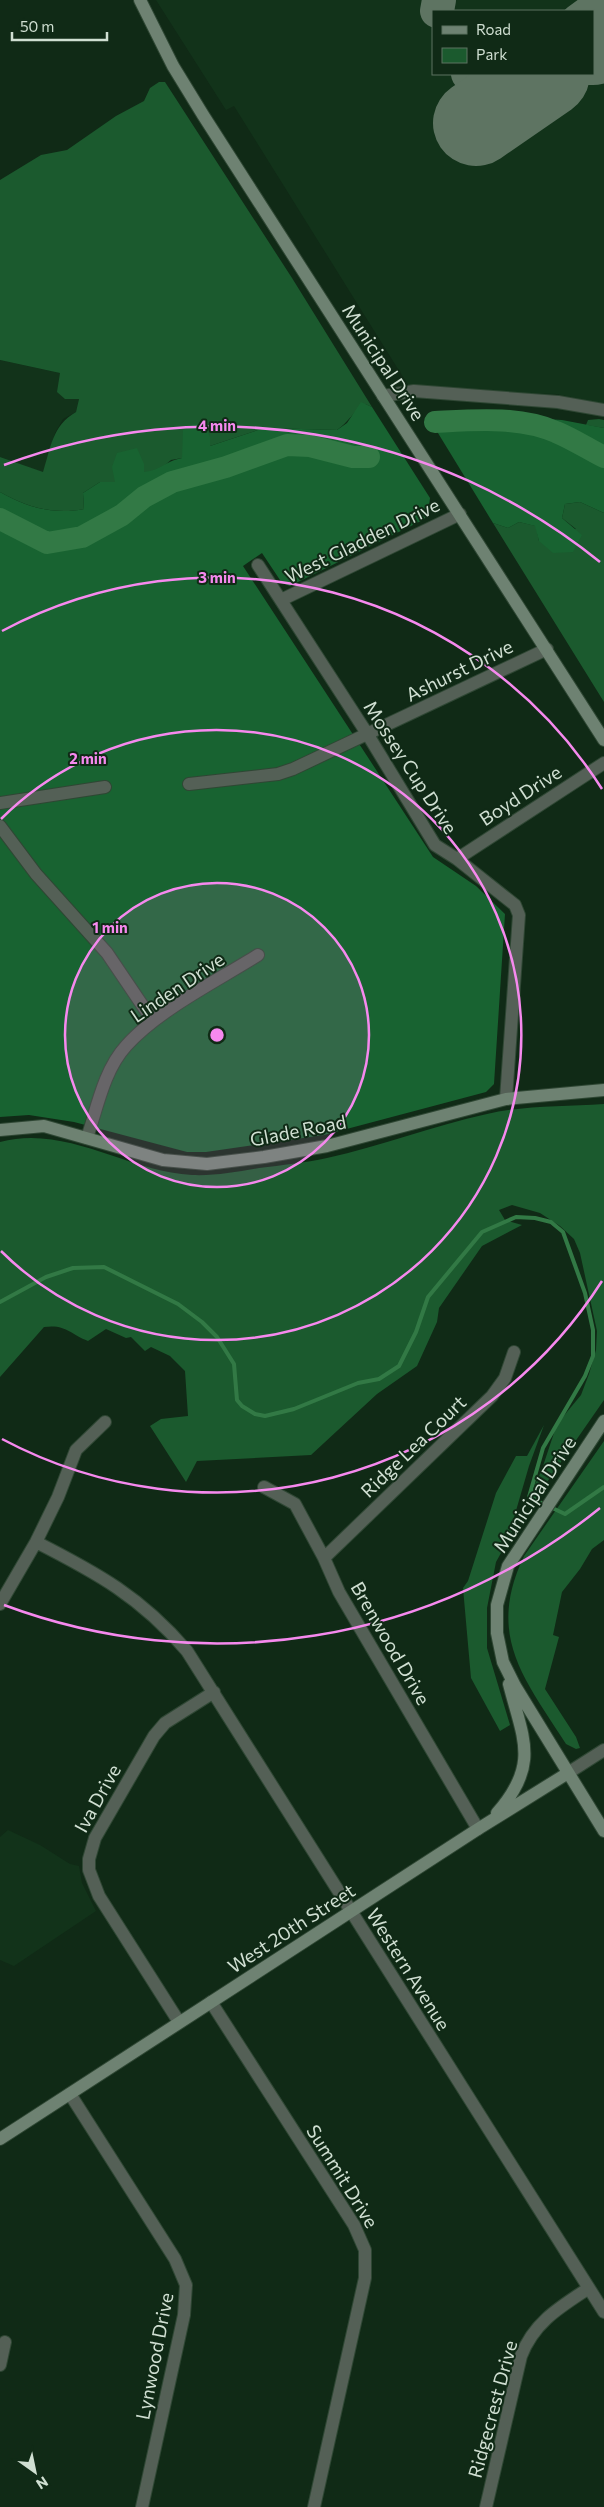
<svg xmlns="http://www.w3.org/2000/svg" width="604" height="2507" font-family="Commissioner,sans-serif">
  <style>
    .built { fill: #12331a; fill-rule: evenodd }
    .green { fill: #1b5a2e }
    .forest { fill: #186331 }
    .lines { fill: none; stroke-linecap: round; stroke-linejoin: round }
    .stream { stroke: #327945; stroke-width: 4 }
    .river { stroke: #327945; stroke-width: 22 }
    .taxiway { stroke: #5e7462; stroke-width: 34 }
    .runway { stroke: #5e7462; stroke-width: 86 }
    .street-casing { stroke: #2f4734; stroke-width: 14 }
    .secondary-casing { stroke: #2f4734; stroke-width: 14 }
    .street { stroke: #546056; stroke-width: 12 }
    .secondary { stroke: #6e8272; stroke-width: 12 }
    .ring { fill: none; stroke: #f689ee; stroke-width: 2.5 }
    .labels { text-anchor: middle; dominant-baseline: central; stroke-width: 4; stroke-linejoin: round; paint-order: stroke }
    .street-label { font-size: 19px; fill: #d0dfd2; stroke: #102a16 }
    .centre { fill: #f689ee; stroke: #102a16; stroke-width: 2.5 }
    .ring-label { font-size: 15px; text-anchor: middle; font-weight: bold; fill: #f689ee; stroke: #102a16; stroke-width: 4; stroke-linejoin: round; paint-order: stroke }
  </style>
  <rect width="100%" height="100%" fill="#102a16"/>
  <!-- built -->
  <path class="built" d="M 156,0 L 604,0 L 604,404 L 556,394 L 463,391 L 408,385 L 234,106 L 226,110 ZM 433,11 L 593,11 L 593,74 L 433,74 Z
    M 0,360 L 60,373 L 61,379 L 79,399 L 76,412 L 63,419 L 55,433 L 43,473 L 0,457 Z
    M 8,1830 L 40,1845 L 70,1864 L 79,1866 L 82,1883 L 96,1911 L 14,1966 L 0,1960 L 0,1837 Z"/>
  <!-- green -->
  <path class="green" d="M 159,82 L 165,82 L 292,278 L 372,407 L 365,404 C 353,411 349,422 337,430 L 264,428 L 210,446 L 210,437 L 182,458 L 171,460 L 158,471 L 144,473 L 116,482 L 100,482 L 83,493 L 84,509 C 54,515 26,507 0,492 L 0,457 L 43,472 C 51,447 52,426 76,412 L 79,399 L 65,399 L 57,392 L 60,373 L 0,360 L 0,180 L 41,155 L 67,150 L 116,116 L 144,101 L 150,88 Z
    M 599,419 L 604,420 L 604,428 L 586,425 L 588,420 Z
    M 580,502 L 604,513 L 604,702 L 493,523 L 508,528 L 519,522 L 536,526 L 539,541 L 576,529 L 562,518 L 565,504 Z
    M 604,1104 L 604,1400 L 529,1508 L 532,1490 L 541,1472 L 557,1424 L 581,1395 L 589,1374 L 596,1350 L 597,1331 L 580,1253 L 574,1239 L 560,1226 L 540,1213 L 512,1205 L 499,1210 L 505,1220 L 522,1225 L 482,1246 L 439,1308 L 437,1322 L 417,1366 L 377,1394 L 311,1455 L 197,1461 L 186,1482 L 150,1426 L 161,1419 L 188,1416 L 185,1371 L 170,1356 L 151,1347 L 145,1351 L 131,1337 L 126,1338 L 106,1329 L 88,1341 C 70,1334 66,1324 44,1327 L 0,1377 L 0,1142 C 66,1124 126,1171 192,1175 C 214,1176 237,1172 259,1168 C 282,1165 305,1163 327,1158 C 381,1146 433,1126 487,1114 C 526,1105 565,1107 604,1104 Z
    M 544,1425 L 529,1466 L 513,1521 L 512,1533 L 496,1562 L 487,1608 L 487,1648 L 510,1725 L 500,1731 L 471,1678 L 463,1588 L 468,1581 L 496,1493 L 516,1456 L 527,1456 Z
    M 604,1441 L 604,1540 L 592,1549 L 580,1569 L 562,1592 L 553,1635 L 559,1637 L 545,1689 L 576,1737 L 580,1748 L 576,1749 L 566,1744 C 524,1678 486,1636 524,1556 Z"/>
  <!-- forest -->
  <path class="forest" d="M 361,402 L 372,407 L 430,498 L 428,515 L 423,520 L 290,586 L 282,583 L 262,553 L 243,566 L 433,857 L 476,886 L 505,914 L 494,1084 L 486,1092 L 324,1135 L 206,1152 L 187,1152 L 74,1122 L 29,1115 L 0,1117 L 0,524 C 12,531 30,544 44,546 C 72,550 103,533 125,517 C 133,511 140,504 149,498 C 175,483 202,478 230,468 C 248,462 269,450 288,448 C 316,444 342,465 370,459 L 369,454 L 333,450 L 309,444 L 280,444 L 226,464 L 166,481 L 136,499 L 122,512 L 82,532 L 49,536 L 36,531 L 27,523 L 0,513 L 0,492 C 26,507 53,515 84,509 L 83,493 L 100,482 L 115,482 L 112,467 L 117,453 L 137,448 L 144,464 L 144,472 C 162,470 165,461 182,458 L 183,430 L 193,424 L 204,423 L 210,437 L 210,446 L 264,428 L 337,430 L 347,423 Z
    M 442,413 L 562,420 L 604,428 L 604,453 C 584,442 563,430 541,423 C 523,418 450,413 434,420 L 436,424 L 531,428 L 566,440 L 601,460 L 604,462 L 604,513 L 580,502 L 565,504 L 562,518 L 582,535 L 573,552 L 553,553 L 539,541 L 535,526 L 519,522 L 508,528 L 493,523 L 430,420 Z"/>
  <g class="lines">
    <!-- stream -->
    <path class="stream" d="M 0,1302 L 46,1277 L 73,1268 L 104,1267 L 178,1304 L 202,1322 L 217,1337 L 234,1364 L 237,1400 L 242,1406 L 255,1414 L 265,1416 L 294,1409 L 358,1383 L 379,1379 L 399,1366 L 416,1332 L 428,1297 L 482,1232 L 516,1217 L 535,1218 L 551,1222 L 563,1232 L 585,1293 L 593,1330 L 593,1356 L 585,1376 L 543,1448 L 529,1497 L 565,1514 L 604,1487"/>
    <!-- river -->
    <path class="river" d="M 435,422 C 474,420 520,416 556,432 C 573,439 588,449 604,457
      M 0,519 L 47,543 L 82,537 L 122,515 L 144,497 L 172,482 L 226,467 L 287,445 L 310,446 L 353,457 L 369,457"/>
    <!-- taxiway -->
    <path class="taxiway" d="M 437,11 L 439,0
      M 468,74 C 501,99 512,93 546,74"/>
    <!-- runway -->
    <path class="runway" d="M 593,42 L 604,34
      M 476,123 L 547,74"/>
    <!-- street casing -->
    <g class="street-casing">
      <path id="street" d="M 383,396 L 414,391 L 558,402 L 604,410
        M 258,565 L 368,735 L 435,845 L 457,859 L 515,905 L 519,915 L 506,1099
        M 281,600 L 460,514
        M 189,784 L 278,774 L 293,769 L 547,649
        M 0,803 L 105,787
        M 0,826 L 36,874 L 107,953 L 153,1021
        M 457,859 L 604,763
        M 87,1138 C 97,1108 104,1070 126,1046 C 158,1010 217,981 258,955
        M 264,1487 L 295,1504 L 324,1558 L 339,1592 L 478,1829
        M 36,1542 C 97,1573 141,1597 187,1651 L 604,2312
        M 324,1558 L 492,1396 L 505,1378 L 514,1352
        M 0,1604 L 36,1542 L 58,1497 L 76,1450 L 105,1422
        M 568,1773 L 604,1750
        M 211,2002 L 354,2225 L 365,2250 L 365,2278 L 314,2507
        M 179,2022 L 99,1896 L 89,1870 L 89,1859 L 95,1838 L 154,1736 L 165,1723 L 214,1692
        M 70,2094 L 175,2259 L 186,2285 L 184,2315 L 142,2507
        M 0,2365 L 5,2342
        M 486,2507 L 521,2356 C 534,2322 560,2307 589,2288"/>
    </g>
    <!-- secondary casing -->
    <g class="secondary-casing">
      <path id="secondary" d="M 140,0 L 173,66 L 203,115 L 604,740
        M 0,1130 L 44,1126 L 163,1160 L 207,1164 L 264,1157 L 327,1146 L 506,1099 L 604,1090
        M 604,1421 L 508,1566 L 497,1605 L 497,1633 L 503,1662 L 515,1686 L 604,1831
        M 497,1813 C 540,1764 523,1739 509,1684
        M 0,2139 L 478,1829 L 568,1773"/>
    </g>
    <!-- street -->
    <use href="#street" class="street"/>
    <!-- secondary -->
    <use href="#secondary" class="secondary"/>
  </g>
  <!-- distance rings -->
  <circle cx="217" cy="1035" r="152" fill="#f689ee" fill-opacity=".12"/>
  <g class="ring">
    <circle cx="217" cy="1035" r="152"/>
    <path d="M1 819A305 305 0 1 1 1 1251"/>
    <path d="M602 1281A457 457 0 0 1 2 1439M2 631A457 457 0 0 1 602 789"/>
    <path d="M600 1508A609 609 0 0 1 4 1605M4 465A609 609 0 0 1 600 562"/>
  </g>
  <g class="labels">
    <!-- street labels -->
    <g class="street-label">
      <text transform="translate(384 362) rotate(57)">Municipal Drive</text>
      <text transform="translate(362 540) rotate(-26)">West Gladden Drive</text>
      <text transform="translate(459 670) rotate(-26)">Ashurst Drive</text>
      <text transform="translate(411 767) rotate(57)">Mossey Cup Drive</text>
      <text transform="translate(520 795) rotate(-33)">Boyd Drive</text>
      <text transform="translate(177 987) rotate(-34)">Linden Drive</text>
      <text transform="translate(298 1130) rotate(-11)">Glade Road</text>
      <text transform="translate(413 1446) rotate(-44)">Ridge Lea Court</text>
      <text transform="translate(534 1494) rotate(-57)">Municipal Drive</text>
      <text transform="translate(391 1643) rotate(60)">Brenwood Drive</text>
      <text transform="translate(97 1798) rotate(-61)">Iva Drive</text>
      <text transform="translate(291 1928) rotate(-33)">West 20th Street</text>
      <text transform="translate(409 1969) rotate(58)">Western Avenue</text>
      <text transform="translate(343 2176) rotate(58)">Summit Drive</text>
      <text transform="translate(154 2356) rotate(-79)">Lynwood Drive</text>
      <text transform="translate(492 2409) rotate(-75)">Ridgecrest Drive</text>
    </g>
  </g>
  <circle cx="217" cy="1035" r="8" class="centre"/>
  <g class="ring-label">
    <text x="217" y="431">4 min</text>
    <text x="217" y="583">3 min</text>
    <text x="88" y="764">2 min</text>
    <text x="110" y="933">1 min</text>
  </g>
  <!-- legend -->
  <rect x="432" y="10" width="162" height="65" fill="#102a16" stroke="#5d7261"/>
  <rect x="442" y="26" width="25" height="8" fill="#6e8272" stroke="#5d7261"/>
  <text x="476" y="35" font-size="15" fill="#d0dfd2">Road</text>
  <rect x="442" y="48" width="25" height="15" fill="#1b5a2e" stroke="#5d7261"/>
  <text x="476" y="60" font-size="15" fill="#d0dfd2">Park</text>
  <!-- north arrow -->
  <g transform="translate(35 2472) rotate(147)" stroke="#102a16" stroke-width="4" paint-order="stroke">
  <path d="M0-4L9 19L0 12L-9 19Z" fill="#d0dfd2"/>
  <text y="-8" font-size="14" font-weight="bold" text-anchor="middle" fill="#d0dfd2">N</text>
  </g>
  <!-- scale -->
  <path d="M12 32v8h95v-8" fill="none" stroke="#d0dfd2" stroke-width="2.5"/>
  <text x="20" y="32" font-size="15" fill="#d0dfd2" stroke="#102a16" stroke-width="4" paint-order="stroke">50 m</text>
</svg>
